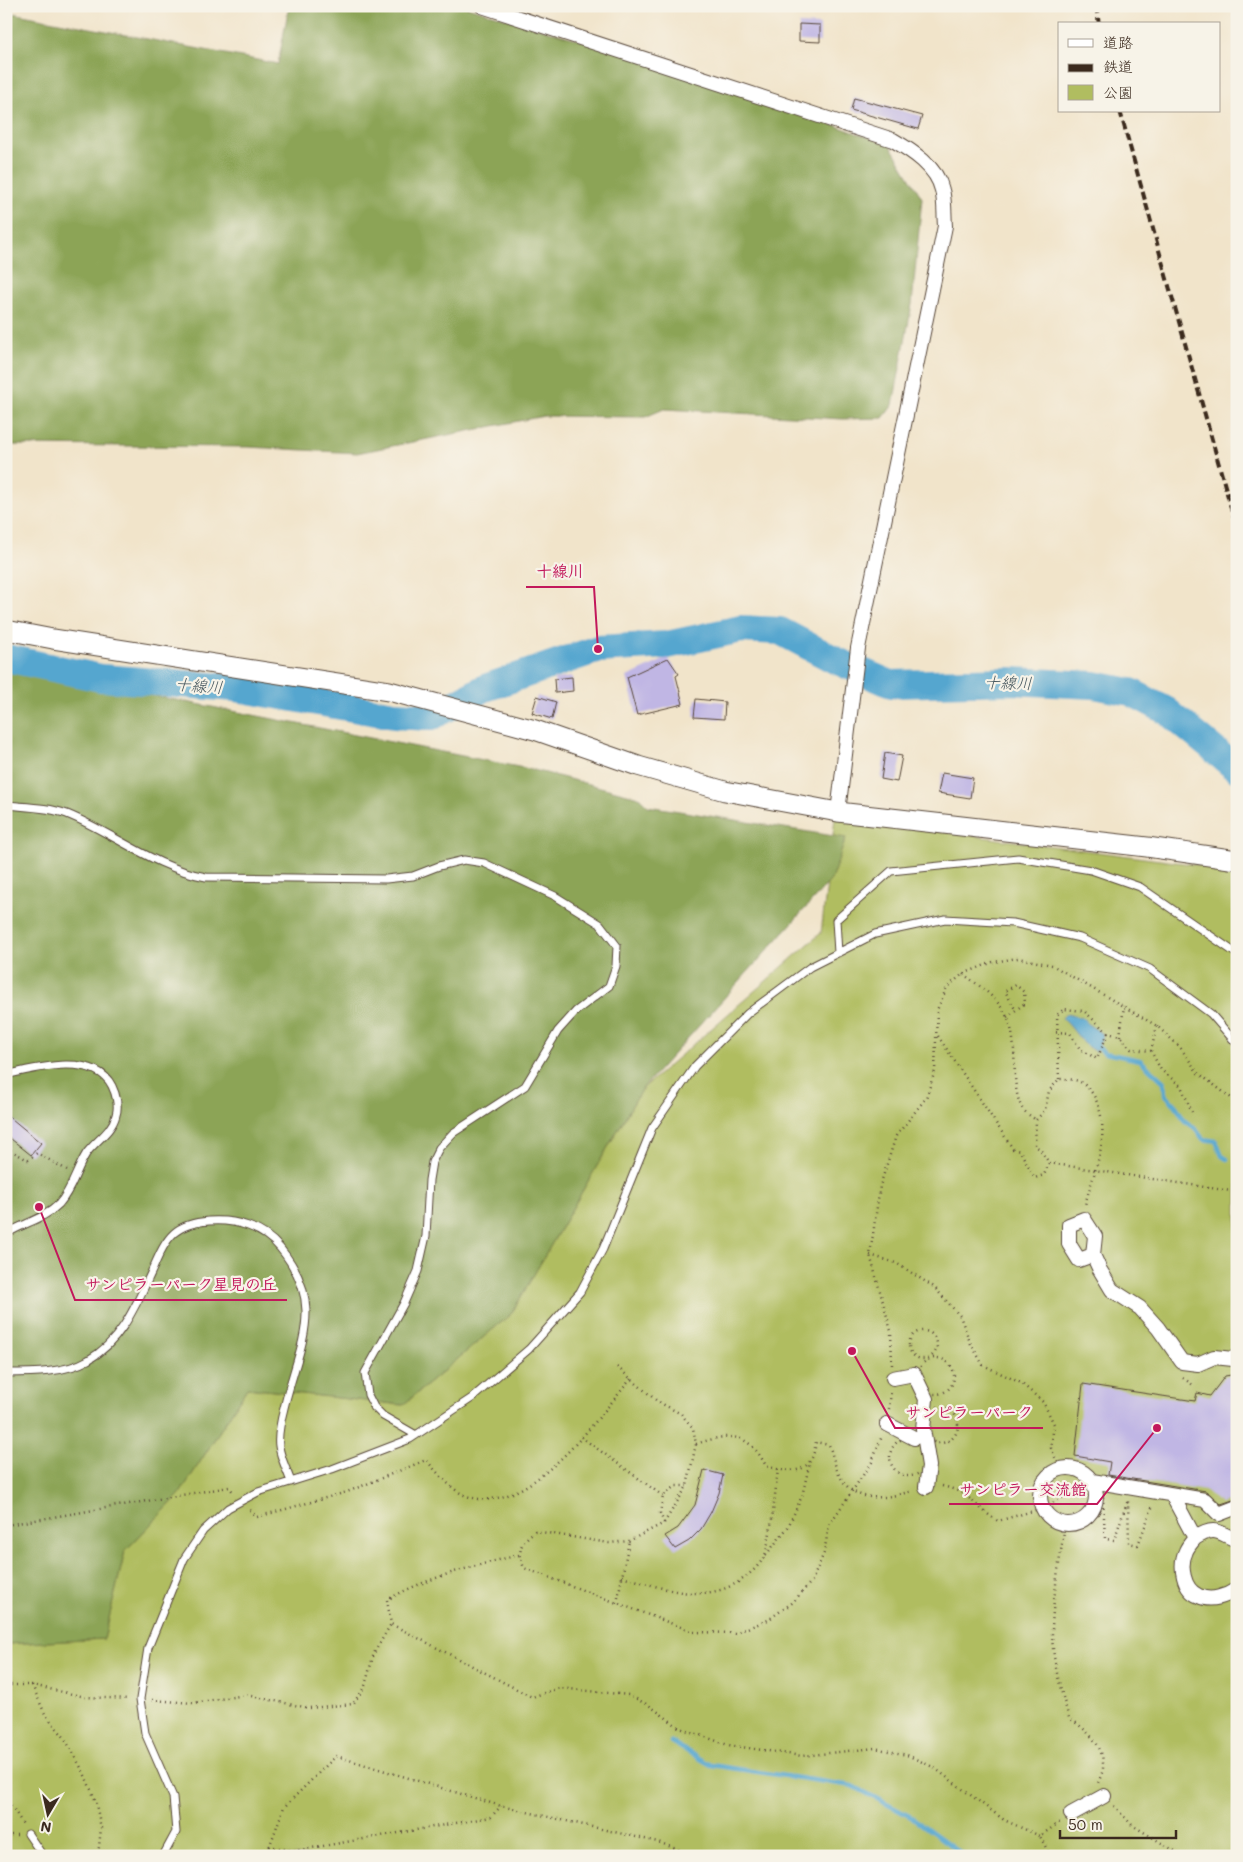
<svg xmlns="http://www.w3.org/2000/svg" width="1243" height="1862" font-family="Mali,'Klee One',sans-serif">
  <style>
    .green { fill: #b0bd60; stroke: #76743f }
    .forest { fill: #8ca456; stroke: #64673a }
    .water { fill: #54a6cf; stroke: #486876 }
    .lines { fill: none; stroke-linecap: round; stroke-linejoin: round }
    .stream { stroke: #54a6cf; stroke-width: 4.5 }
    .river { stroke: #54a6cf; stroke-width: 28 }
    .building { fill: #c0b6e4 }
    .lane-casing { stroke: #564638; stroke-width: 9 }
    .street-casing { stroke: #564638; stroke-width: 16 }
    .secondary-casing { stroke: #564638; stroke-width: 21 }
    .path { stroke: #564638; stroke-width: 2.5; stroke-dasharray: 1 4; stroke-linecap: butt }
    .lane { stroke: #fff; stroke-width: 7 }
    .street { stroke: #fff; stroke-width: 14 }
    .secondary { stroke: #fff; stroke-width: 19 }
    .rail { stroke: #3b2a1e; stroke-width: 4; stroke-dasharray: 8 4; stroke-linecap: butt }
    .labels { text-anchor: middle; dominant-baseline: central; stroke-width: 4.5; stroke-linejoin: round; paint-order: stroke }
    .water-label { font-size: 16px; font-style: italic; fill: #44555c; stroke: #f7f3e8 }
    .leader { fill: none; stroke: #c2185b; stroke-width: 2 }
    .callout-dot { fill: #c2185b; stroke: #f7f3e8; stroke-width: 2 }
    .callout-label { font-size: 16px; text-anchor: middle; font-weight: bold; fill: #c2185b; stroke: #f7f3e8; stroke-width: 4.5; stroke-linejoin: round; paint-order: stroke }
  </style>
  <rect width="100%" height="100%" fill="#f7f3e8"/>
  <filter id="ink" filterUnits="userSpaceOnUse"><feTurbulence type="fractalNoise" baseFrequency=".02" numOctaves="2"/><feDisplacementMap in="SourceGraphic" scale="10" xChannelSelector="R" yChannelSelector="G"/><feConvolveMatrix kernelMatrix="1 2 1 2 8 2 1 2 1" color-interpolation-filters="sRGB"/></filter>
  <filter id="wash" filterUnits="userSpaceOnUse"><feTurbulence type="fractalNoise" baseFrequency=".0096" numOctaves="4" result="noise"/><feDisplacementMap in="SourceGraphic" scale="20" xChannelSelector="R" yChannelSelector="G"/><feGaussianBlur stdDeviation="1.12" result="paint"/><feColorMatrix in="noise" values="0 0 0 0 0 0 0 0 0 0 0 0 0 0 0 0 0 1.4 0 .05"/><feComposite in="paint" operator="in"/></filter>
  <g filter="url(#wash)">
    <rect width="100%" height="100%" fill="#f1e4ca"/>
    <!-- green -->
    <path class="green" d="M 835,818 L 1237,870 L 1237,1856 L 6,1856 L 6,1644 L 104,1639 L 125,1551 L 179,1495 L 247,1388 L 403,1405 L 511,1314 L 641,1090 L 821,933 Z"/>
    <!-- forest -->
    <path class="forest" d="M 6,6 L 13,6 L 12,13 L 278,64 L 289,6 L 464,6 L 668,66 L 890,145 L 922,198 L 912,304 L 893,405 L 883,418 L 843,419 L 664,409 L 645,417 L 544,416 L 357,453 L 249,447 L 6,445 Z
      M 6,664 L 33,672 L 534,770 L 639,797 L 648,806 L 846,838 L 831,880 L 641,1090 L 511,1314 L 403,1405 L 247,1388 L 179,1495 L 125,1551 L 104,1639 L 6,1644 Z"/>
    <!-- water -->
    <path class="water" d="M 1066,1014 L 1083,1018 L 1089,1025 L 1103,1034 L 1096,1052 C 1079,1043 1076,1030 1062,1018 Z"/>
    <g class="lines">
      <!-- stream -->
      <path class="stream" d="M 1093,1043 L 1105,1053 L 1140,1060 L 1164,1082 L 1165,1094 L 1176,1106 L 1185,1121 L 1195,1128 L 1203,1139 L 1216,1141 L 1222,1156 L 1227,1159
        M 671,1742 L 711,1765 L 853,1786 L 913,1818 L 965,1856"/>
      <!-- river -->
      <path class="river" d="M 6,658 L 101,678 L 236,688 L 394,715 L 431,717 L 485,688 L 598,649 L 667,645 L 741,629 L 780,631 L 835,660 L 891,684 L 1011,681 L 1094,685 L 1131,692 L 1167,711 L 1237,769"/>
    </g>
    <g id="blocks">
      <!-- building -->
      <path class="building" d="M 799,24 L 820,25 L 820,42 L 799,41 Z
        M 854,98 L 922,116 L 918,129 L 851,110 Z
        M 668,658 L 679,674 L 676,676 L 683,704 L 637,715 L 627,677 Z
        M 572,677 L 573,691 L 555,693 L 554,679 Z
        M 537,696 L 556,702 L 552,719 L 532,713 Z
        M 696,699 L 725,702 L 724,719 L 694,717 Z
        M 885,753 L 902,756 L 897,782 L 881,779 Z
        M 942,773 L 973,778 L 970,798 L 938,793 Z
        M 6,1114 L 41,1143 L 31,1155 L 6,1135 Z
        M 1237,1374 L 1236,1499 L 1221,1504 L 1206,1491 L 1108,1475 L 1110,1462 L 1075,1456 L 1083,1384 L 1195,1401 L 1197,1393 L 1210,1396 L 1225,1376 Z
        M 704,1470 L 723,1475 L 719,1493 L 711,1512 L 701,1529 L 689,1541 L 675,1549 L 665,1536 L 678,1528 L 695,1505 Z"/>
    </g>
  </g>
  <g filter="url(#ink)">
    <use href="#blocks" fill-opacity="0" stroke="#564638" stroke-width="1"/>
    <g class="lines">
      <!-- lane casing -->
      <g class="lane-casing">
        <path id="lane" d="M 6,805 C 26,807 48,807 67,814 C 114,833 155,868 206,877 L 386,879 L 413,876 L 439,866 L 464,860 L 484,863 L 555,896 L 600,924 L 617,946 L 616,966 L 609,986 L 576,1011 L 558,1031 L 525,1086 L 453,1133 L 439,1148 L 432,1162 L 429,1180 L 426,1236 L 418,1271 L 404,1303 L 365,1373 L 368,1395 L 374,1407 L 383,1416 L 416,1435
          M 838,953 L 836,920 L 891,871 L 1018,858 L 1091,870 L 1140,887 L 1237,954
          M 6,1075 C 35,1068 95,1052 112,1086 C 116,1094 119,1106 116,1115 C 112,1132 95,1141 86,1154 C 76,1170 72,1190 59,1204 C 44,1219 24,1223 6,1234
          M 6,1373 C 31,1373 66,1373 88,1360 C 121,1342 136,1305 151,1273 C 157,1260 163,1243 174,1233 C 183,1225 197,1222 209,1221 C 235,1219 263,1227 280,1248 C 326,1304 300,1343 285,1404 C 282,1416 277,1433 279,1446 C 280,1457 287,1470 291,1482
          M 28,1834 L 43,1856
          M 163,1856 L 176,1832 L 173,1797 L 145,1733 L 140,1699 L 148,1648 L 184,1559 L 203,1531 L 228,1508 L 258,1492 L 332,1469 L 410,1439 L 472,1398 L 529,1349 L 580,1292 L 603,1249 L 652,1128 L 695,1066 L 748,1013 L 810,967 L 875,934 L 945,919 L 1013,923 L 1080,938 L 1150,969 L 1211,1014 L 1237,1044"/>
      </g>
      <!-- street casing -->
      <g class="street-casing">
        <path id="street" d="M 482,6 L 893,140 C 912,151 937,167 942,190 C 945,201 944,214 945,226 L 858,648 L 838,812
          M 1093,1255 L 1079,1260 L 1069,1244 L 1069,1225 L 1084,1219 L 1095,1236 L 1093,1255 L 1100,1270 L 1112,1290 L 1140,1308 L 1158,1328 L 1182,1362 L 1198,1364 L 1214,1357 L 1233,1359 L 1237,1356
          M 893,1378 L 914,1374 L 926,1399 L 923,1429 L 929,1466 L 926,1487
          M 887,1424 L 914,1438
          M1040 1496a28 28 0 1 1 56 0a28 28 0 1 1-56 0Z
          M 1092,1481 L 1205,1500 L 1219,1514 L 1237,1507
          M 1172,1495 L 1195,1538 C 1217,1524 1219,1534 1237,1540
          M 1195,1538 C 1192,1542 1188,1546 1186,1551 C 1179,1565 1183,1590 1199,1596 C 1211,1602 1227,1596 1237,1589
          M 1071,1814 L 1104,1796"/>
      </g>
      <!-- secondary casing -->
      <g class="secondary-casing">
        <path id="secondary" d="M 6,630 L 53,639 L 389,691 L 535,730 L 638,766 L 725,791 L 838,812 L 1147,847 L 1237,860"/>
      </g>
      <!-- path -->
      <path class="path" d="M 963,974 C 980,986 998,998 1007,1017 C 1020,1044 1009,1084 1022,1108 C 1024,1112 1032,1117 1036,1120
        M 1007,1017 L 1025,1003 L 1024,992 L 1016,985 L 1005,991 L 1015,1009
        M 1056,1032 L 1070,1033 L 1080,1049 L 1097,1059 L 1108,1033
        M 938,1036 L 1013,1149 L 1020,1151 L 1035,1178 L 1044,1175 L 1049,1163 L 1040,1149 L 1035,1146 L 1036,1120 L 1045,1110 L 1049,1091 L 1059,1079 C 1064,1079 1073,1079 1078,1081 C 1086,1084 1093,1093 1096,1100 C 1112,1137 1094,1169 1085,1205
        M 1120,1036 L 1124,1006
        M 1151,1051 L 1157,1026
        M 1059,1079 L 1057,1015 L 1064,1009 L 1084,1011 L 1108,1033 L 1120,1036 L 1131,1049 L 1151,1051 L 1161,1070 L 1181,1086 L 1192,1112
        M 6,1148 L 28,1160 L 37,1153 L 67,1170
        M 1049,1163 L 1237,1192
        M 870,1255 L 896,1263 L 934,1287 L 960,1316 L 970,1342 L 983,1365 L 1021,1383 L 1043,1402 L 1054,1424 L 1051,1448 L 1060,1469
        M909 1345a14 14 0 1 1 28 0a14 14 0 1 1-28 0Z
        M918 1376a18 18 0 1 1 36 0a18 18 0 1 1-36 0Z
        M 892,1365 L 891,1331 L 870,1255 L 880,1186 L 896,1136 L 926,1098 L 935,1071 L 937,1010 L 947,987 L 963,974 L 993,962 L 1018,958 L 1052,965 L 1157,1026 L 1180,1047 L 1198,1073 L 1230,1097 L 1237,1106
        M 617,1367 L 657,1401 L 681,1414 L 693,1428 L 696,1444 L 687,1486 L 664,1523 L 629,1541 L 609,1543 L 535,1531 C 520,1543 517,1549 524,1568 L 694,1632 L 735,1633 L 768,1620 L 792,1603 L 812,1581 L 824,1553 L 829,1525 L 872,1462 L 882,1436
        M 1183,1378 L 1193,1385
        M922 1425a18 18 0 1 1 36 0a18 18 0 1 1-36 0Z
        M 889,1409 L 891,1392
        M 581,1437 L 663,1496
        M890 1457a19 19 0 1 1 38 0a19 19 0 1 1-38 0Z
        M 696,1444 C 729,1433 748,1431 766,1466 C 780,1470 800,1476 810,1461 C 814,1456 815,1447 816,1442 L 829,1445 C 833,1455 835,1469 841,1478 C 856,1505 888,1498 912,1491
        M 942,1486 C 971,1492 974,1507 998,1521 L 1043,1508 L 1080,1488
        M 1103,1497 L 1105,1539 L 1114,1540 L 1128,1500 L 1129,1543 L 1138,1545 L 1153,1505
        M 250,1510 L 257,1517 L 347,1492 L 426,1460 C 436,1471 449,1487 462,1494 C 524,1524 597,1418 631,1379
        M 664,1523 L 660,1513 L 663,1496 L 676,1486 L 687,1486
        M 1065,1524 C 1060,1561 1052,1598 1052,1635 C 1053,1663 1061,1691 1069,1718 C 1084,1728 1103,1743 1103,1764 C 1104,1770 1100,1778 1098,1783
        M 6,1525 L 229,1487 L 234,1493
        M 519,1555 C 474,1566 427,1577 387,1600 L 391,1624 L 532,1697 L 559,1688 L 629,1695 L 650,1706 L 680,1728 L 728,1745 L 802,1756 L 875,1748 L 907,1755 L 933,1767 L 1004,1820 L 1040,1836
        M 766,1555 L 788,1527 L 802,1496 L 810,1462
        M 622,1576 C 662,1588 702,1605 740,1581 C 749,1575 759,1566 764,1557 C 770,1546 776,1486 778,1469
        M 617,1603 L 629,1541
        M 6,1685 L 32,1685 L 85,1697 L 129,1699
        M 32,1685 L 45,1714 L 64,1737 L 84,1773 L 95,1799 L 101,1828 L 98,1856
        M 152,1700 L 193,1703 L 246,1695 L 309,1708 L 353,1704 L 365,1686 L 374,1653 L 391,1624
        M 6,1797 L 24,1826
        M 1114,1806 L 1132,1825 L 1183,1856
        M 6,1835 L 17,1835
        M 269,1846 L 294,1851 L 491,1817 L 501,1806
        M 266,1856 L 284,1807 L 336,1756 L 501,1806 L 658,1842 L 695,1856
        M 1050,1856 L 1040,1836 L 1060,1822"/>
      <!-- lane -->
      <use href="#lane" class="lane"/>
      <!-- street -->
      <use href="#street" class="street"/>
      <!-- secondary -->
      <use href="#secondary" class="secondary"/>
      <!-- rail -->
      <path class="rail" d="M 1096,6 L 1099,24
        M 1120,111 L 1237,529"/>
    </g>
  </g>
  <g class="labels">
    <!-- water labels -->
    <g class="water-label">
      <text transform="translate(1008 682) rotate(1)">十線川</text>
      <text transform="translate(199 685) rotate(4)">十線川</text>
    </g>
  </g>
  <!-- callouts -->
  <path class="leader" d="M598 649L594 587H526M39 1207L75 1300H287M852 1351L895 1428H1043M1157 1428L1097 1504H949"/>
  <g class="callout-dot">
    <circle cx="598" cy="649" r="5"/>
    <circle cx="39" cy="1207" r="5"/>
    <circle cx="852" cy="1351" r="5"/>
    <circle cx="1157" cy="1428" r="5"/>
  </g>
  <g class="callout-label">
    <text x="560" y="577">十線川</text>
    <text x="181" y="1290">サンピラーパーク星見の丘</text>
    <text x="969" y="1418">サンピラーパーク</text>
    <text x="1023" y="1495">サンピラー交流館</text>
  </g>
  <!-- margin -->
  <rect width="1243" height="1862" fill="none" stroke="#f7f3e8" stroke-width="25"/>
  <!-- legend -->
  <rect x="1058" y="22" width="162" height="90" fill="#f7f3e8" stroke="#aca397"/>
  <rect x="1068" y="39" width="25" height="8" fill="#ffffff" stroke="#aca397"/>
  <text x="1103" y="48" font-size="15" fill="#3b2a1e">道路</text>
  <rect x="1068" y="64" width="25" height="8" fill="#3b2a1e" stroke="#aca397"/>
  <text x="1103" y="72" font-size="15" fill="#3b2a1e">鉄道</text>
  <rect x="1068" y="85" width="25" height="15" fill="#b0bd60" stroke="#aca397"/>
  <text x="1103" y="98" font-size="15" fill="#3b2a1e">公園</text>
  <!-- north arrow -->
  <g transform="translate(48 1814) rotate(189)" stroke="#f7f3e8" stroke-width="4" paint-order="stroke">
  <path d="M0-4L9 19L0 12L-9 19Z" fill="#3b2a1e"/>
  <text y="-8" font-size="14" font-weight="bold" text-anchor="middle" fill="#3b2a1e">N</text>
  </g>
  <!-- scale -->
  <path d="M1060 1830v8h116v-8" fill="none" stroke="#3b2a1e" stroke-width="2.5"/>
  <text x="1068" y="1830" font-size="15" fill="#3b2a1e" stroke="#f7f3e8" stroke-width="4" paint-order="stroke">50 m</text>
</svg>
